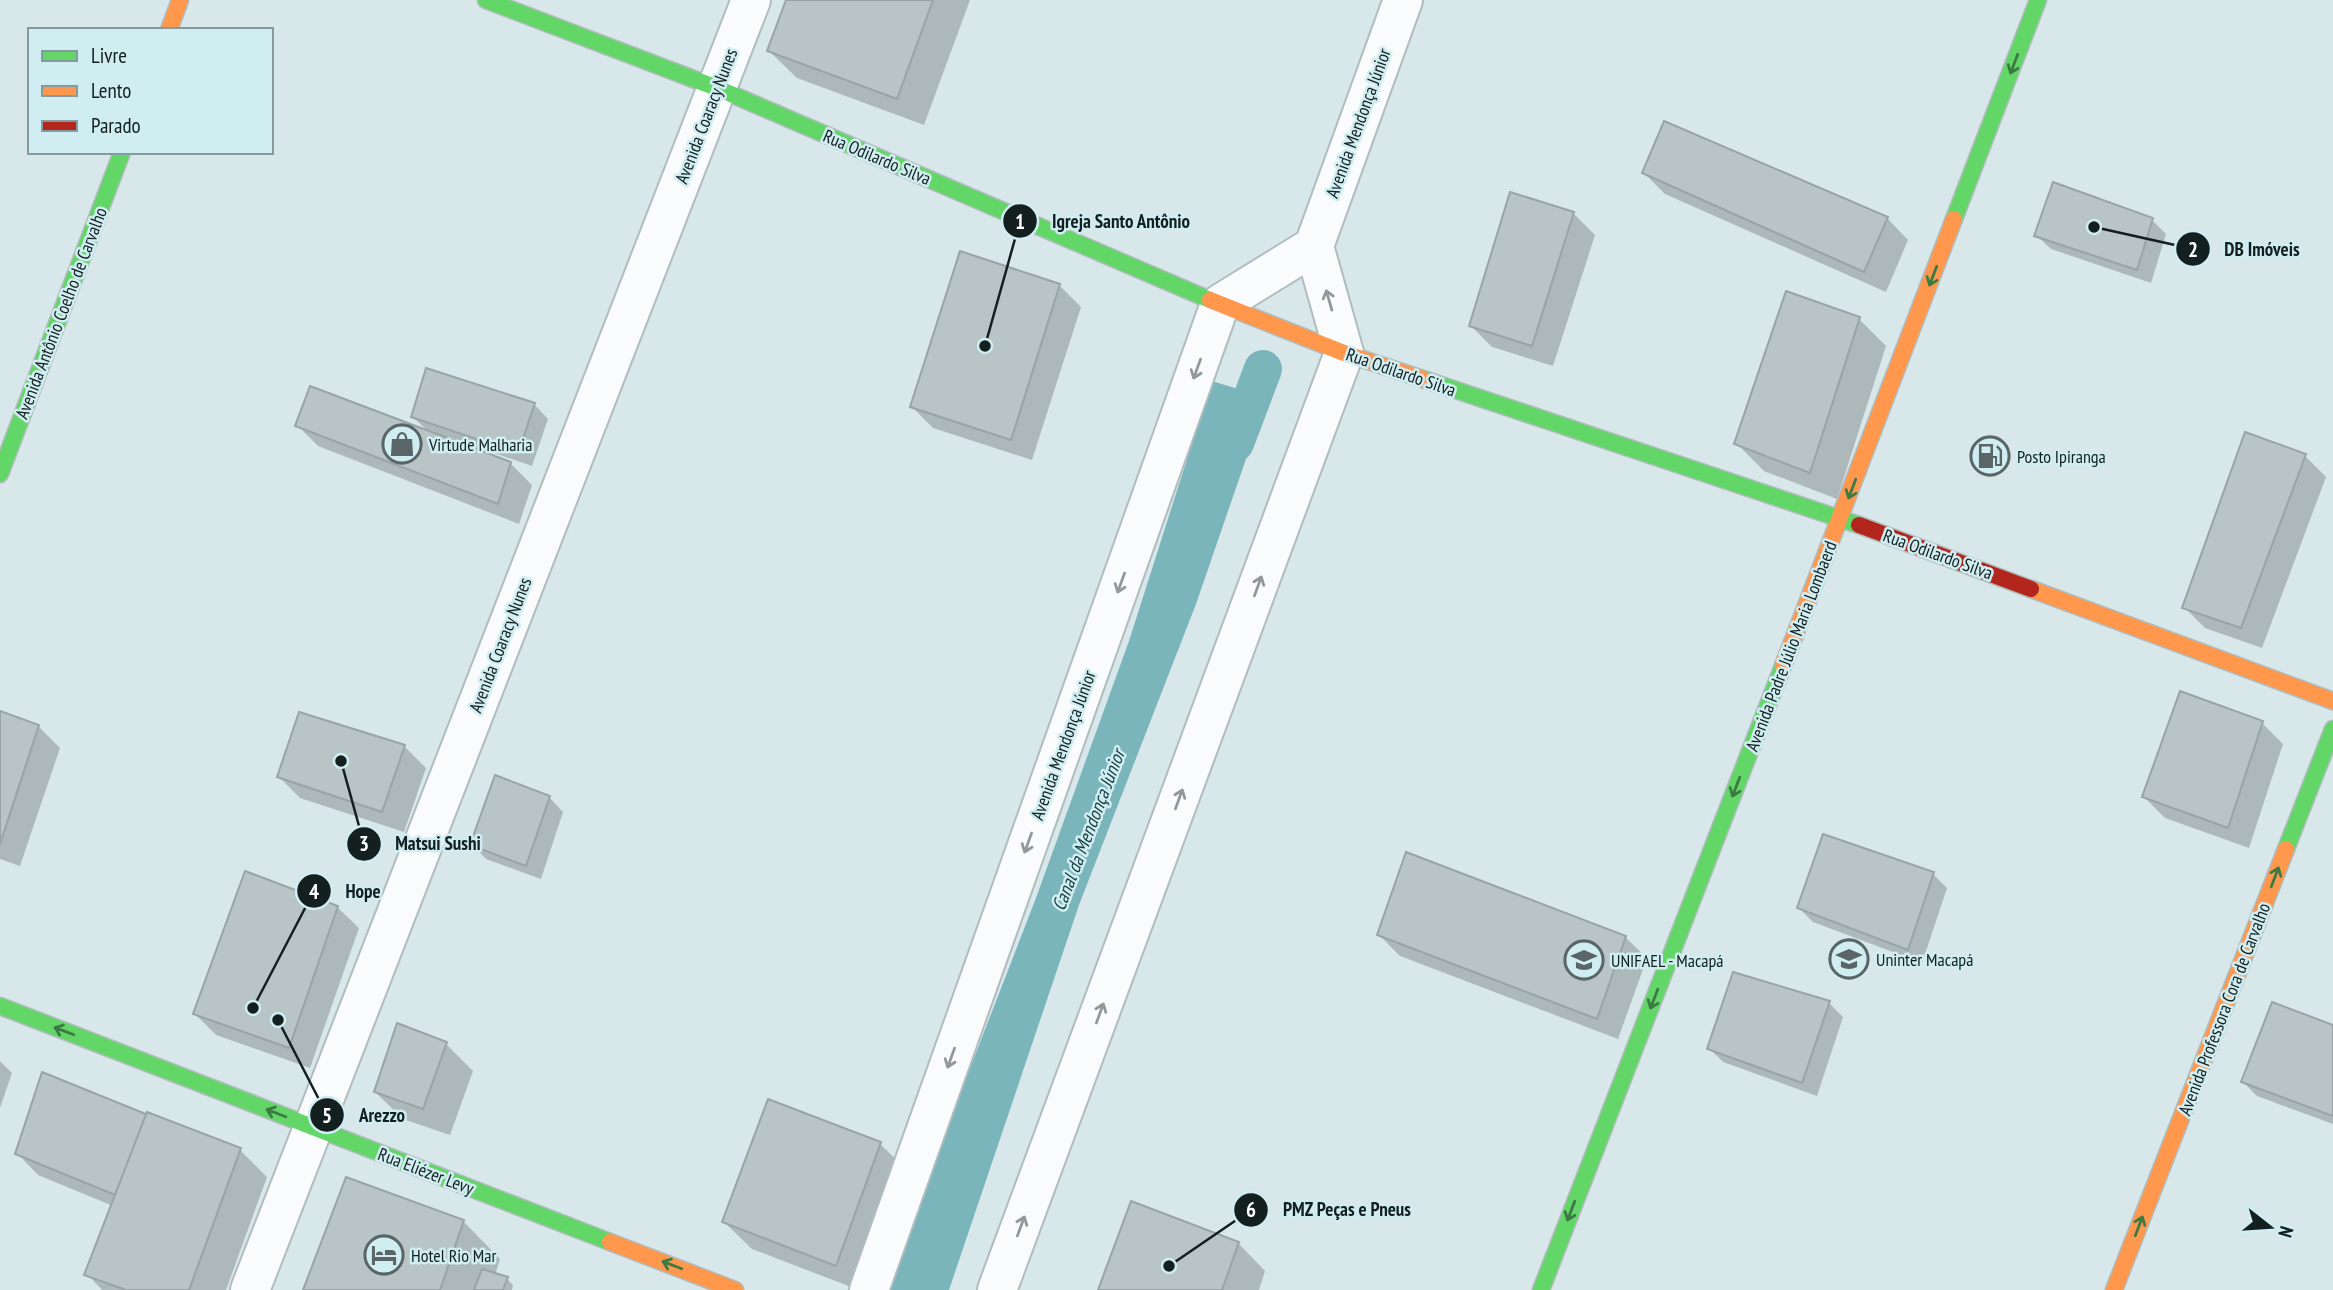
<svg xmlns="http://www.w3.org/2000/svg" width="2333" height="1290" font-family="'PT Sans Narrow',sans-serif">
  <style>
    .water { fill: #7ab5bc }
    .shadow { fill: #0003 }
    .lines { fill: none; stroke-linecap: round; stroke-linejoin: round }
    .canal { stroke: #7ab5bc; stroke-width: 38 }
    .building { fill: #b8c4c6; stroke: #98a4a5; stroke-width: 2 }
    .street-casing { stroke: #b0bcbe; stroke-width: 42 }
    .fast-casing { stroke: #b0bcbe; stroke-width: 19 }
    .slow-casing { stroke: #b0bcbe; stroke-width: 19 }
    .jam-casing { stroke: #b0bcbe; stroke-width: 19 }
    .street { stroke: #f9fbfc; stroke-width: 38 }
    .fast { stroke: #63d668; stroke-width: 16 }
    .slow { stroke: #ff974d; stroke-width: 16 }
    .jam { stroke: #b3261e; stroke-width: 16 }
    .oneway { stroke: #3c7a44 }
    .oneway2 { stroke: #929899 }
    .labels { text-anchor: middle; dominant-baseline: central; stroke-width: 5; stroke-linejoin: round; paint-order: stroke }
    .street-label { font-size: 18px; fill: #141f20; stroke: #d0edf1 }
    .poi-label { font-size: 18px; fill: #141f20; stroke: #d0edf1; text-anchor: start }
    .water-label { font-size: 19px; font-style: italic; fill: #153b3f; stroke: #d0edf1 }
    .leader { fill: none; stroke: #141f20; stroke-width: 2.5 }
    .callout-dot { fill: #141f20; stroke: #d0edf1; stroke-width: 2.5 }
    .mark-label { font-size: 21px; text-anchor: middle; font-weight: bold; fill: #fff }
    .callout-label { font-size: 19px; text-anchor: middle; font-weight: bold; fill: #141f20; stroke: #d0edf1; stroke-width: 5; stroke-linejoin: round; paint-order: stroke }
  </style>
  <rect width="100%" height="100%" fill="#d8e7e9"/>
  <!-- water -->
  <path class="water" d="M 1212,381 L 1267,398 L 1196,604 L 1079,905 L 949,1290 L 884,1290 L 1036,898 L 1129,641 Z"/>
  <!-- shadow -->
  <path class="shadow" d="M 788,0 L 970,0 L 924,125 L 797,78 L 769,51 Z
    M 1644,173 L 1887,218 L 1908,240 L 1886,292 L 1665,194 Z
    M 1512,194 L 1574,214 L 1595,235 L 1553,366 L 1492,347 L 1471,326 Z
    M 2152,220 L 2166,234 L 2151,283 L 2051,249 L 2036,235 Z
    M 961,254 L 1060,286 L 1081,307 L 1032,460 L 933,428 L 912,407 Z
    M 1859,319 L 1886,346 L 1837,499 L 1764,471 L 1736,443 Z
    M 534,404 L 548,419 L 532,466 L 477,447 L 476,450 L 510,463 L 532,485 L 519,524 L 318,446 L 297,425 L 430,433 L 413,417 Z
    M 2246,434 L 2305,456 L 2326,477 L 2262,648 L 2205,628 L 2184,607 Z
    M 0,713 L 38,726 L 60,748 L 20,866 L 0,859 Z
    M 300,714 L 405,747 L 426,768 L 404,832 L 300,798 L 279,777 Z
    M 2262,723 L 2283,744 L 2249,848 L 2165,818 L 2144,797 Z
    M 549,797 L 563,812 L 541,879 L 486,859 L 472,844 Z
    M 1933,874 L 1947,888 L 1922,963 L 1813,922 L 1799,908 Z
    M 337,907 L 359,928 L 310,1068 L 216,1035 L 195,1014 Z
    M 1379,935 L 1625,937 L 1647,958 L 1618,1039 L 1400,956 Z
    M 1829,1003 L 1843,1017 L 1817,1096 L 1723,1062 L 1709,1048 Z
    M 2333,1026 L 2333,1124 L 2257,1096 L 2243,1082 Z
    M 446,1044 L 473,1071 L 450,1135 L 403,1119 L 375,1092 Z
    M 0,1061 L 12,1073 L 0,1108 Z
    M 145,1115 L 240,1150 L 267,1177 L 226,1290 L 102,1290 L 87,1274 L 113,1206 L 38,1175 L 17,1153 Z
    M 880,1144 L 908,1171 L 859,1290 L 752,1249 L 724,1222 Z
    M 463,1221 L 500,1259 L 495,1275 L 507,1279 L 513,1285 L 512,1290 L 305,1290 Z
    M 1238,1243 L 1265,1271 L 1259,1290 L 1100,1290 Z"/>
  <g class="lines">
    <!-- canal -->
    <path class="canal" d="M 1235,443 L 1263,369"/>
  </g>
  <!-- building -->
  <path class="building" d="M 786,0 L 933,0 L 897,99 L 767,51 Z
    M 1664,121 L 1888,217 L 1864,272 L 1642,173 Z
    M 2053,182 L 2153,218 L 2137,270 L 2034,236 Z
    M 1510,192 L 1574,212 L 1532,346 L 1469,326 Z
    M 960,251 L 1060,284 L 1011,440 L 910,407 Z
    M 1786,291 L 1860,317 L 1810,473 L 1734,444 Z
    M 426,368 L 535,403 L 518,453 L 411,417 Z
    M 310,386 L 511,462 L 498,504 L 295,426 Z
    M 2245,432 L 2306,454 L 2241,628 L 2182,608 Z
    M 2180,691 L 2263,721 L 2228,828 L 2142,797 Z
    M 0,711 L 39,725 L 0,844 Z
    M 299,712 L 405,745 L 382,812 L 277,777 Z
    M 495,775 L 550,796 L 526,866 L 470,845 Z
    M 1823,834 L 1934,872 L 1908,950 L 1797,908 Z
    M 1406,852 L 1626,936 L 1597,1019 L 1377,935 Z
    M 245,871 L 338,906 L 289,1048 L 193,1014 Z
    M 1733,972 L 1830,1001 L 1802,1083 L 1707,1049 Z
    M 2272,1002 L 2333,1025 L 2333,1116 L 2241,1082 Z
    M 397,1023 L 447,1042 L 423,1109 L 374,1092 Z
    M 42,1072 L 146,1114 L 115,1195 L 15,1154 Z
    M 768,1099 L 881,1142 L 836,1266 L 722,1222 Z
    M 147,1112 L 241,1148 L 189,1290 L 126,1290 L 84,1275 Z
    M 346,1177 L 464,1220 L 440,1290 L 303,1290 Z
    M 1131,1201 L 1239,1242 L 1222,1290 L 1098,1290 Z
    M 482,1269 L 508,1277 L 503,1290 L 474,1290 Z"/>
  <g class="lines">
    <!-- street casing -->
    <g class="street-casing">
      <path id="street" d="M 250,1290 L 751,0
        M 869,1290 L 1220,304 L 1314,246
        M 997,1290 L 1344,353 L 1314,246 L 1403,0"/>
    </g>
    <!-- fast casing -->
    <g class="fast-casing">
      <path id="fast" d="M 486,0 L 717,88 L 1210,300
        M 1954,219 L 2038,0
        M 1423,379 L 1859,525
        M 0,474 L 122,152
        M 2286,849 L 2333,729
        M 0,1006 L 610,1242
        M 1541,1290 L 1783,666"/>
    </g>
    <!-- slow casing -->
    <g class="slow-casing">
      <path id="slow" d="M 169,30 L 180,0
        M 1210,300 L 1344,353 L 1423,379
        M 2031,589 L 2333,701
        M 1783,666 L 1954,219
        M 610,1242 L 735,1290
        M 2114,1290 L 2286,849"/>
    </g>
    <!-- jam casing -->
    <g class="jam-casing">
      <path id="jam" d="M 1859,525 L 2031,589"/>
    </g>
    <!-- street -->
    <use href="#street" class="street"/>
    <!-- fast -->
    <use href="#fast" class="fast"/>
    <!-- slow -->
    <use href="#slow" class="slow"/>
    <!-- jam -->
    <use href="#jam" class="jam"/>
  </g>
  <!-- one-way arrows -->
  <defs><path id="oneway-shaft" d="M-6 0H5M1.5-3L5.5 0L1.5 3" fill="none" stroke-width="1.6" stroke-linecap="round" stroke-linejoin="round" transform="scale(1.75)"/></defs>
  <g class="oneway">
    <use href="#oneway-shaft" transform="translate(2014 64) rotate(111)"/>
    <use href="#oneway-shaft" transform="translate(1933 276) rotate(111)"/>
    <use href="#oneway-shaft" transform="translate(1852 489) rotate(111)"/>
    <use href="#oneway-shaft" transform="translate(1736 787) rotate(111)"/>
    <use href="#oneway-shaft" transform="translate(2275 877) rotate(-69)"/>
    <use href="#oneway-shaft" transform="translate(1654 999) rotate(111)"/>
    <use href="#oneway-shaft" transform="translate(64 1031) rotate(-159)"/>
    <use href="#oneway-shaft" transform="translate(276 1113) rotate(-159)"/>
    <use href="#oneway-shaft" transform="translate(1571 1211) rotate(111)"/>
    <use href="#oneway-shaft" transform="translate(2139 1226) rotate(-69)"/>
    <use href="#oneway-shaft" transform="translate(672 1265) rotate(-159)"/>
  </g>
  <g class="oneway2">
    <use href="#oneway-shaft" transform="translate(1329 300) rotate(-106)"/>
    <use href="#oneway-shaft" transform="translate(1197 369) rotate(110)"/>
    <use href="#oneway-shaft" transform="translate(1121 583) rotate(110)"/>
    <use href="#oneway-shaft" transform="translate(1258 586) rotate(-70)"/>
    <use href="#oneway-shaft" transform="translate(1179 799) rotate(-70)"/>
    <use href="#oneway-shaft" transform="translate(1028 843) rotate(110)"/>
    <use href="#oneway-shaft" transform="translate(1100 1013) rotate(-70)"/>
    <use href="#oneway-shaft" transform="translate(951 1058) rotate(110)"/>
    <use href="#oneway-shaft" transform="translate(1021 1226) rotate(-70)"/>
  </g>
  <!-- icons -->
  <defs>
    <g id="shop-ring" transform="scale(2.0125)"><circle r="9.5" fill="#d0edf1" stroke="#596566" stroke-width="1.5"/><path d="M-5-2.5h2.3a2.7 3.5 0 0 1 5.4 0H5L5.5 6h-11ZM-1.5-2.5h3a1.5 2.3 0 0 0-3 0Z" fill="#596566"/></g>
    <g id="fuel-ring" transform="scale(2.0125)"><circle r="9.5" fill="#d0edf1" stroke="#596566" stroke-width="1.5"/><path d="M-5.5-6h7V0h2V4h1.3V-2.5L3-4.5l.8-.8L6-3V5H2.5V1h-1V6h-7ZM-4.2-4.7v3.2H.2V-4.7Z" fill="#596566"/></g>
    <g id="university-ring" transform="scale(2.0125)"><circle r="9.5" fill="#d0edf1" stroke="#596566" stroke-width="1.5"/><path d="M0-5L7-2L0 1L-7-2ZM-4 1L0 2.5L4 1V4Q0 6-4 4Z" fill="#596566"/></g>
    <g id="hotel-ring" transform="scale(2.0125)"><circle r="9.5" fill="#d0edf1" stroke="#596566" stroke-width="1.5"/><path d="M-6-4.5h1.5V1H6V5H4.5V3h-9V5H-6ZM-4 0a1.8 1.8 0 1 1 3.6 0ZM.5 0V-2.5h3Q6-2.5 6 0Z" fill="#596566"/></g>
  </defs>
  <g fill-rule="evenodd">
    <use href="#shop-ring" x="402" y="444"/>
    <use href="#fuel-ring" x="1990" y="456"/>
    <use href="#university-ring" x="1849" y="959"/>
    <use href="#university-ring" x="1584" y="960"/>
    <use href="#hotel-ring" x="384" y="1255"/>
  </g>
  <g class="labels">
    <!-- street labels -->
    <g class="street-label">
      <text transform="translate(706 116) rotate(-69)">Avenida Coaracy Nunes</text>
      <text transform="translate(1358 123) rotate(-70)">Avenida Mendonça Júnior</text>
      <text transform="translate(877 157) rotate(23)">Rua Odilardo Silva</text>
      <text transform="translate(61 313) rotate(-69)">Avenida Antônio Coelho de Carvalho</text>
      <text transform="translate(1401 372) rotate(19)">Rua Odilardo Silva</text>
      <text transform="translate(1938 554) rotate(20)">Rua Odilardo Silva</text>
      <text transform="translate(500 645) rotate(-69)">Avenida Coaracy Nunes</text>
      <text transform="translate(1791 646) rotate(-69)">Avenida Padre Júlio Maria Lombaerd</text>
      <text transform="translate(1063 745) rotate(-70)">Avenida Mendonça Júnior</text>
      <text transform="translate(2224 1009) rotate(-69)">Avenida Professora Cora de Carvalho</text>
      <text transform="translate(426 1171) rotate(21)">Rua Eliézer Levy</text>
    </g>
    <!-- poi labels -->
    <g class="poi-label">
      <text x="429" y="444">Virtude Malharia</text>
      <text x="2017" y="456">Posto Ipiranga</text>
      <text x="1876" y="959">Uninter Macapá</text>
      <text x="1611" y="960">UNIFAEL - Macapá</text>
      <text x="411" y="1255">Hotel Rio Mar</text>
    </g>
    <!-- water labels -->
    <g class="water-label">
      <text transform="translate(1088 830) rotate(-69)">Canal da Mendonça Júnior</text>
    </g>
  </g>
  <!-- callouts -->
  <path class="leader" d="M985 346L1020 221M2094 227L2193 249M341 761L364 844M253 1008L314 891M278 1020L327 1115M1169 1266L1251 1210"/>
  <g class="callout-dot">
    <circle cx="985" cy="346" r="7"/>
    <circle cx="2094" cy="227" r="7"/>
    <circle cx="341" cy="761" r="7"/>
    <circle cx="253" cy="1008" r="7"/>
    <circle cx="278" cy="1020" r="7"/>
    <circle cx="1169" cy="1266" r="7"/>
    <circle cx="1020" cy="221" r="18"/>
    <circle cx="2193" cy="249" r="18"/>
    <circle cx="364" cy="844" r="18"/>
    <circle cx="314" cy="891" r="18"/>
    <circle cx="327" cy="1115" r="18"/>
    <circle cx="1251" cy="1210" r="18"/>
  </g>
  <g class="mark-label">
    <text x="1020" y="229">1</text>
    <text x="2193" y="257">2</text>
    <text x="364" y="851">3</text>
    <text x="314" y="899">4</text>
    <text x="327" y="1123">5</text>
    <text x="1251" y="1217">6</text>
  </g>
  <g class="callout-label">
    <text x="1121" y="228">Igreja Santo Antônio</text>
    <text x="2262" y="256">DB Imóveis</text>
    <text x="438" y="850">Matsui Sushi</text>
    <text x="363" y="898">Hope</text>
    <text x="382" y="1122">Arezzo</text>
    <text x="1347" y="1216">PMZ Peças e Pneus</text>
  </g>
  <!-- legend -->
  <rect x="28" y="28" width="245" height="126" fill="#d0edf1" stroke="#859b9d" stroke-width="2"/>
  <rect x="42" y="51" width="35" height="10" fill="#63d668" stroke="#859b9d" stroke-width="2"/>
  <text x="91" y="63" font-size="21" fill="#141f20">Livre</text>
  <rect x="42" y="86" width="35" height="10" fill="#ff974d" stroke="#859b9d" stroke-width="2"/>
  <text x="91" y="98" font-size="21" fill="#141f20">Lento</text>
  <rect x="42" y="121" width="35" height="10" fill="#b3261e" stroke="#859b9d" stroke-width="2"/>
  <text x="91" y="133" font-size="21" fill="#141f20">Parado</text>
  <!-- north arrow -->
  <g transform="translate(2270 1227) rotate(107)" stroke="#d0edf1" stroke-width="5" paint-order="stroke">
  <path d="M0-5L12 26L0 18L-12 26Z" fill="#141f20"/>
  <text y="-10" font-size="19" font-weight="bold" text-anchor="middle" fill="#141f20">N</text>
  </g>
</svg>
